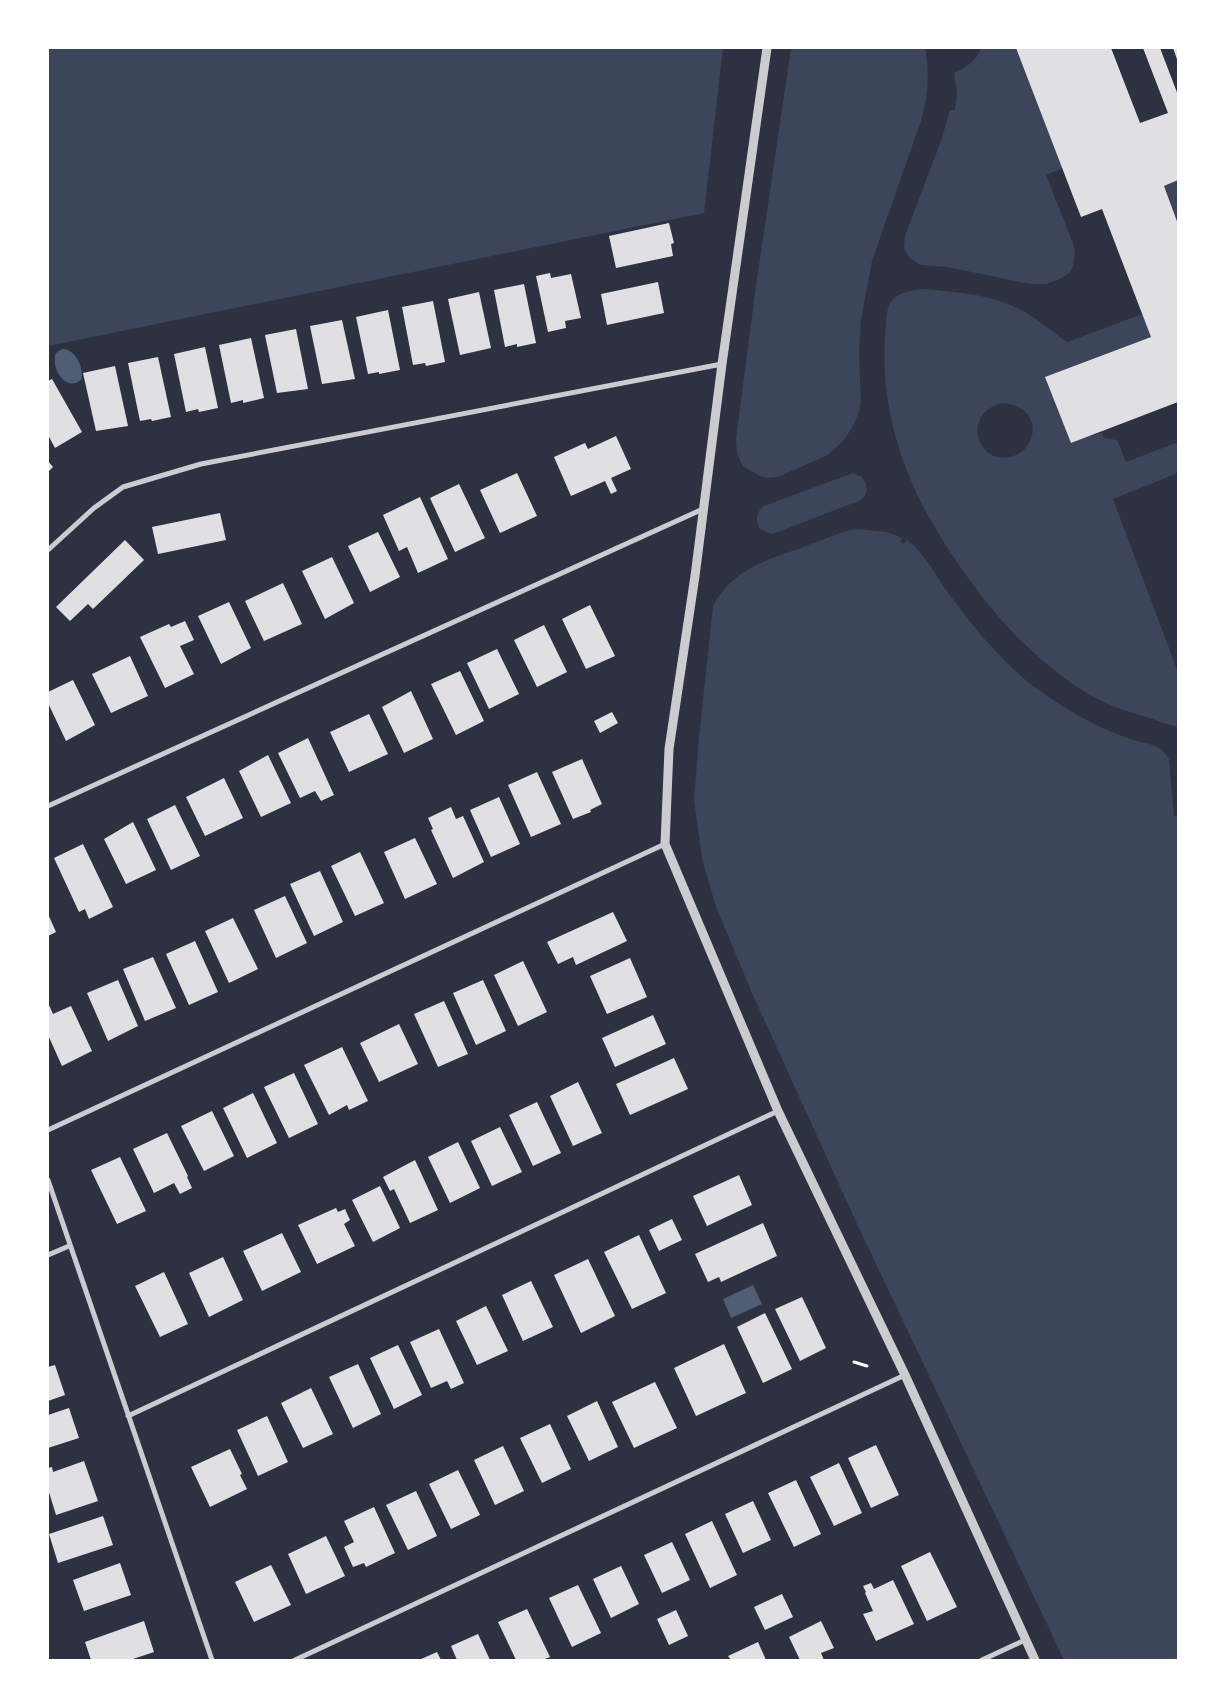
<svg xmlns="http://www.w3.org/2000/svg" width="1226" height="1708" font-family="'Libre Baskerville',serif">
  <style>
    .green { fill: #3c4559; fill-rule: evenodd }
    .water { fill: #4f5d75 }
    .building { fill: #e0e0e3 }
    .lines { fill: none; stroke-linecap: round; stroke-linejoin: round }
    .path { stroke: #fff; stroke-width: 3 }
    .minor { stroke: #caccd0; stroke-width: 5 }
    .tertiary { stroke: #caccd0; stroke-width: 9 }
  </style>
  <rect width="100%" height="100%" fill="#2d3142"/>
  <!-- green -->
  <path class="green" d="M 48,48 L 723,48 L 704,213 L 48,346 Z
    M 791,48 L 925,48 C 930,73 928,93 922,118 L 872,261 L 861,320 L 859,354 L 861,401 L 859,412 L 853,426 L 844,440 L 828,455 L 778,477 L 767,478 L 760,476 L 743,466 L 737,454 L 736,439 L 755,293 Z
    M 981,48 L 1016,48 L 1063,168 L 1046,175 L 1073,243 L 1075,252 L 1073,266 L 1069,273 L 1062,278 L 1046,284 L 1030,284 L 947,267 L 921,265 L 911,259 L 907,254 L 904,248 L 905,236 L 941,141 L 950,110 L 955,110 L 957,93 L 954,73 C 966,67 977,61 981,48 Z
    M 1178,180 L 1178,224 L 1164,186 Z
    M 924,289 C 956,292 990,294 1019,309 C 1036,317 1051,331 1067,342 L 1142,314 L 1151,337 L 1046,377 L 1071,443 L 1102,432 L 1104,438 L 1117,440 L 1126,462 L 1178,442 L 1178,473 L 1113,499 L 1178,672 L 1178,727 C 1167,725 1157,720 1146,717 C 1134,713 1122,710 1110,705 C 1075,690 1043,662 1016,636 C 996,615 978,592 961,568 C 913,500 880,425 885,339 C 887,304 885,293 924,289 ZM 1003,403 C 1022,404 1038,418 1031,439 C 1028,446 1023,452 1016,455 C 979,471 958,413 1003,403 Z
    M 853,473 L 862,477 C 868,485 869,493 861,500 L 778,532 L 771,534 L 760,529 C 755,520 756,512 764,506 Z
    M 859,529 L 887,532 L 902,538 L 900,542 L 904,544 L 907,540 C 925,553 936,576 949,594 C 975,629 1004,665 1040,691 C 1068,711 1098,728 1130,739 C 1145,744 1161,743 1169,759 L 1174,816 L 1178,817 L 1178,1660 L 1064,1660 L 857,1224 L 752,993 L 716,907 L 702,859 L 694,800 L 699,737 L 713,606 C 732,571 763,561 798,549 C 815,542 832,536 849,530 Z"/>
  <!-- water -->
  <path class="water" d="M 62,349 C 75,348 85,369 81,380 C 65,393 50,366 56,353 Z
    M 753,1285 L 762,1304 L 731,1318 L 723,1299 Z"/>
  <!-- building -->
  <path class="building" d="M 1016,48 L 1111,48 L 1140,123 L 1168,113 L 1143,48 L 1160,48 L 1178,95 L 1178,180 L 1164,186 L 1178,224 L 1178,402 L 1071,443 L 1045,377 L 1151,337 L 1102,209 L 1081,217 Z
    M 1173,48 L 1178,48 L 1178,62 Z
    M 669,223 L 674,243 L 671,244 L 673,256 L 616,268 L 609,236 Z
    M 550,273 L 551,278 L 571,274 L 581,318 L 565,321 L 566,328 L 548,332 L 536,276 Z
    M 658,282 L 664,313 L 607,325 L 601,294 Z
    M 524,284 L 536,343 L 517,347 L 517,344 L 505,347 L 494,290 Z
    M 479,292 L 491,348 L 460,355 L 448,299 Z
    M 433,301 L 445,362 L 426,366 L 425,363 L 413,365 L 402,307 Z
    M 388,310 L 400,370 L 379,374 L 379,372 L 368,374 L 356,317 Z
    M 342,320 L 355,379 L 322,384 L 310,326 Z
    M 296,329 L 308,389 L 277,393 L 265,335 Z
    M 251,338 L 264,398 L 243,403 L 243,400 L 231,403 L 219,345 Z
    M 205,347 L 218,408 L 199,412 L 198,409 L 186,412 L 174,354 Z
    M 158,357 L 171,417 L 152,421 L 151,419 L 140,421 L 128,363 Z
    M 115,366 L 128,426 L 96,431 L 83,373 Z
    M 52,379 L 82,432 L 55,448 L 48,435 L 48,381 Z
    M 616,436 L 631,469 L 611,478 L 617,491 L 611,494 L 605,481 L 571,496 L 554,457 L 585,443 L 588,449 Z
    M 48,461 L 53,467 L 48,472 Z
    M 517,473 L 537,516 L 500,533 L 480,490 Z
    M 459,484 L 485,538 L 455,552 L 430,498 Z
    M 420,497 L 448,559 L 418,573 L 407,547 L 399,551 L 383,515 Z
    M 220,513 L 226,540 L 158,554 L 152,527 Z
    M 378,532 L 400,577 L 370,592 L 348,546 Z
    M 125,540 L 144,560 L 93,609 L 88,604 L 70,621 L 56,607 Z
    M 332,557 L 354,603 L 325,619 L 302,571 Z
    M 283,583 L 302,624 L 264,641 L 245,601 Z
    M 229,602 L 251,648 L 221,664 L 198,616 Z
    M 590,605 L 615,656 L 586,669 L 562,619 Z
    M 185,621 L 194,640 L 180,646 L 194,674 L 165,688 L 140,637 L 169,624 L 171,627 Z
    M 544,625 L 567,672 L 537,687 L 514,640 Z
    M 497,649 L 519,694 L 489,709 L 467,663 Z
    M 130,656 L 148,696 L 111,713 L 92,674 Z
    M 460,671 L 484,721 L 456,735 L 431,684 Z
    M 73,680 L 95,725 L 66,741 L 48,703 L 48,692 Z
    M 411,691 L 433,739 L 404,753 L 382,707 Z
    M 612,712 L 618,723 L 600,733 L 594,721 Z
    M 369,714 L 388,754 L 349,772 L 330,732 Z
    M 308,738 L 334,795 L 321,801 L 315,791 L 300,798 L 278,753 Z
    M 268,755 L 291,803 L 261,817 L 239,771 Z
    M 582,759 L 602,804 L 590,810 L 591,812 L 573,819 L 552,772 Z
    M 537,772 L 561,824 L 531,837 L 508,785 Z
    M 224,778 L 243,818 L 205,836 L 186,797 Z
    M 499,797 L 520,844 L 491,857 L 470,810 Z
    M 175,805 L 200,856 L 171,870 L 147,819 Z
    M 451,807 L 456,819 L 463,816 L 484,862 L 453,878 L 431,830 L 433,829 L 428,818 Z
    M 133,822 L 156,870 L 126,884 L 104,839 Z
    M 415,838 L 437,884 L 405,899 L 384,852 Z
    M 83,844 L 113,907 L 89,919 L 85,909 L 79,912 L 54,858 Z
    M 360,852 L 384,903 L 355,916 L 331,866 Z
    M 320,871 L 343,922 L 314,936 L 290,884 Z
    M 285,896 L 307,943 L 276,958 L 254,910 Z
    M 613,912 L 627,941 L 576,965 L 573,957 L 558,964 L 547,942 Z
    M 48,914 L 56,932 L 48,936 Z
    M 233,918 L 258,969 L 229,983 L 205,931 Z
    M 195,941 L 218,992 L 189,1005 L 166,954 Z
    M 153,957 L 176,1008 L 145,1021 L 123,969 Z
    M 630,958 L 647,997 L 607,1014 L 590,976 Z
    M 523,961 L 547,1012 L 518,1026 L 494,975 Z
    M 118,980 L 138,1026 L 108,1041 L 87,993 Z
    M 483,980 L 506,1031 L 476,1045 L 453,993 Z
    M 444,1001 L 468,1054 L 438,1067 L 414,1014 Z
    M 48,1003 L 53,1014 L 71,1006 L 92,1051 L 62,1066 L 48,1035 Z
    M 653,1015 L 666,1044 L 615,1067 L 602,1038 Z
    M 399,1024 L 418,1064 L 379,1082 L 360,1043 Z
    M 342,1047 L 368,1101 L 349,1110 L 347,1105 L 329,1115 L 304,1065 Z
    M 674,1058 L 688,1089 L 630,1115 L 616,1084 Z
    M 294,1073 L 318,1124 L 289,1138 L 264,1087 Z
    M 578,1082 L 602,1133 L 573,1146 L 550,1096 Z
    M 253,1093 L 277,1143 L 247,1158 L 223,1108 Z
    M 537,1102 L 561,1153 L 533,1166 L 509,1115 Z
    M 212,1111 L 234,1156 L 204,1171 L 181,1126 Z
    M 500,1127 L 522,1172 L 492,1186 L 471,1141 Z
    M 167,1133 L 188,1176 L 187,1177 L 192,1188 L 180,1194 L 174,1183 L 154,1193 L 133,1149 Z
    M 458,1142 L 480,1188 L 450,1203 L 428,1157 Z
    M 120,1157 L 146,1211 L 117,1224 L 91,1170 Z
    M 415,1160 L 438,1210 L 410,1223 L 394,1189 L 390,1191 L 383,1177 Z
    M 739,1175 L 752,1205 L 707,1226 L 693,1196 Z
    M 380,1186 L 400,1228 L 373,1242 L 352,1200 Z
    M 336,1208 L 338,1212 L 345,1209 L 350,1220 L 344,1224 L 355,1246 L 317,1264 L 298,1225 Z
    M 672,1219 L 682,1240 L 659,1251 L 649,1230 Z
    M 763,1223 L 777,1256 L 721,1282 L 719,1277 L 708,1282 L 695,1254 Z
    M 282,1233 L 301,1272 L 262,1291 L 243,1251 Z
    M 639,1235 L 666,1293 L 632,1309 L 604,1252 Z
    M 223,1257 L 243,1300 L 209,1317 L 189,1273 Z
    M 588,1259 L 615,1316 L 581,1333 L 554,1275 Z
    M 164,1272 L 188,1324 L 160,1337 L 135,1286 Z
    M 531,1281 L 553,1327 L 523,1341 L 502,1295 Z
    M 802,1297 L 826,1348 L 800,1361 L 775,1309 Z
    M 486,1306 L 508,1351 L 477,1365 L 456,1321 Z
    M 765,1313 L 792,1369 L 763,1383 L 737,1327 Z
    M 439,1329 L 464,1383 L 451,1389 L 447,1381 L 431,1388 L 410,1342 Z
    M 724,1344 L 746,1393 L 696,1416 L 674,1368 Z
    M 398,1345 L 422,1395 L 394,1409 L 370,1358 Z
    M 358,1364 L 381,1414 L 353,1428 L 329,1377 Z
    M 55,1365 L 65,1395 L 48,1401 L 48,1367 Z
    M 655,1382 L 677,1428 L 634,1448 L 612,1402 Z
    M 311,1388 L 333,1434 L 303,1448 L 281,1403 Z
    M 597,1401 L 618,1447 L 589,1461 L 567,1416 Z
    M 69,1408 L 79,1438 L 48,1448 L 48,1415 Z
    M 267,1416 L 288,1462 L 258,1476 L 237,1430 Z
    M 550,1424 L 571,1469 L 542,1483 L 520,1438 Z
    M 876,1445 L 899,1495 L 871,1508 L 848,1458 Z
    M 503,1446 L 524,1491 L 495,1505 L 474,1460 Z
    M 230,1449 L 242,1474 L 240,1475 L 247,1489 L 210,1507 L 191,1467 Z
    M 84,1461 L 98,1501 L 56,1515 L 48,1489 L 48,1468 L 52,1467 L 53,1472 Z
    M 839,1463 L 862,1513 L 834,1526 L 810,1477 Z
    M 458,1470 L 480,1515 L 451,1529 L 429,1484 Z
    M 796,1480 L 821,1534 L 794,1547 L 768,1493 Z
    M 416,1491 L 437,1536 L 408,1550 L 386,1505 Z
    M 753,1501 L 771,1540 L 743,1553 L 725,1514 Z
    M 374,1507 L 395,1553 L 366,1567 L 364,1563 L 353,1567 L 344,1547 L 354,1542 L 344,1521 Z
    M 103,1516 L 113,1545 L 58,1563 L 49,1534 Z
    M 712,1521 L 737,1575 L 710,1588 L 685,1534 Z
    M 326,1536 L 345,1576 L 306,1594 L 288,1554 Z
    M 672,1542 L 690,1580 L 662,1593 L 644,1555 Z
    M 930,1552 L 957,1607 L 927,1621 L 901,1566 Z
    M 120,1563 L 131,1595 L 84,1611 L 73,1580 Z
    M 271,1565 L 291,1605 L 254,1622 L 235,1582 Z
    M 621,1566 L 639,1604 L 611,1618 L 593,1579 Z
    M 893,1580 L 914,1624 L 876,1641 L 863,1614 L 873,1611 L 865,1593 L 866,1592 L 863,1586 L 871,1583 L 874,1589 Z
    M 578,1585 L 601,1633 L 572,1647 L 549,1598 Z
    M 782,1594 L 793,1617 L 765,1630 L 754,1607 Z
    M 527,1609 L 550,1657 L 542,1660 L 516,1660 L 498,1622 Z
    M 676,1610 L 688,1636 L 669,1645 L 657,1619 Z
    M 144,1621 L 154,1652 L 130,1660 L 91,1660 L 85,1642 Z
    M 821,1621 L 834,1648 L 821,1653 L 824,1660 L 800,1660 L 789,1637 Z
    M 478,1634 L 490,1660 L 457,1660 L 451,1646 Z
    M 758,1642 L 766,1660 L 731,1660 L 728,1656 Z
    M 437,1652 L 441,1660 L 419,1660 Z"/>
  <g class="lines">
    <!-- path -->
    <path class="path" d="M 854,1362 L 867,1366"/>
    <!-- minor -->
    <path class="minor" d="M 48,550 L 94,508 L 123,487 L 201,464 L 722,364
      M 48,806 L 703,509
      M 48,1130 L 665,844
      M 48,1180 L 212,1660
      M 48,1255 L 69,1246
      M 128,1416 L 778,1111
      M 295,1660 L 905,1375
      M 982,1660 L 1025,1640"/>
    <!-- tertiary -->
    <path class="tertiary" d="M 767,48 L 722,364 L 695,576 L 669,749 L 665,844 L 778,1111 L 905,1375 L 1035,1660"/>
  </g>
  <!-- border -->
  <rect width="1226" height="1708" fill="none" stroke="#ffffff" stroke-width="98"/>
</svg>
